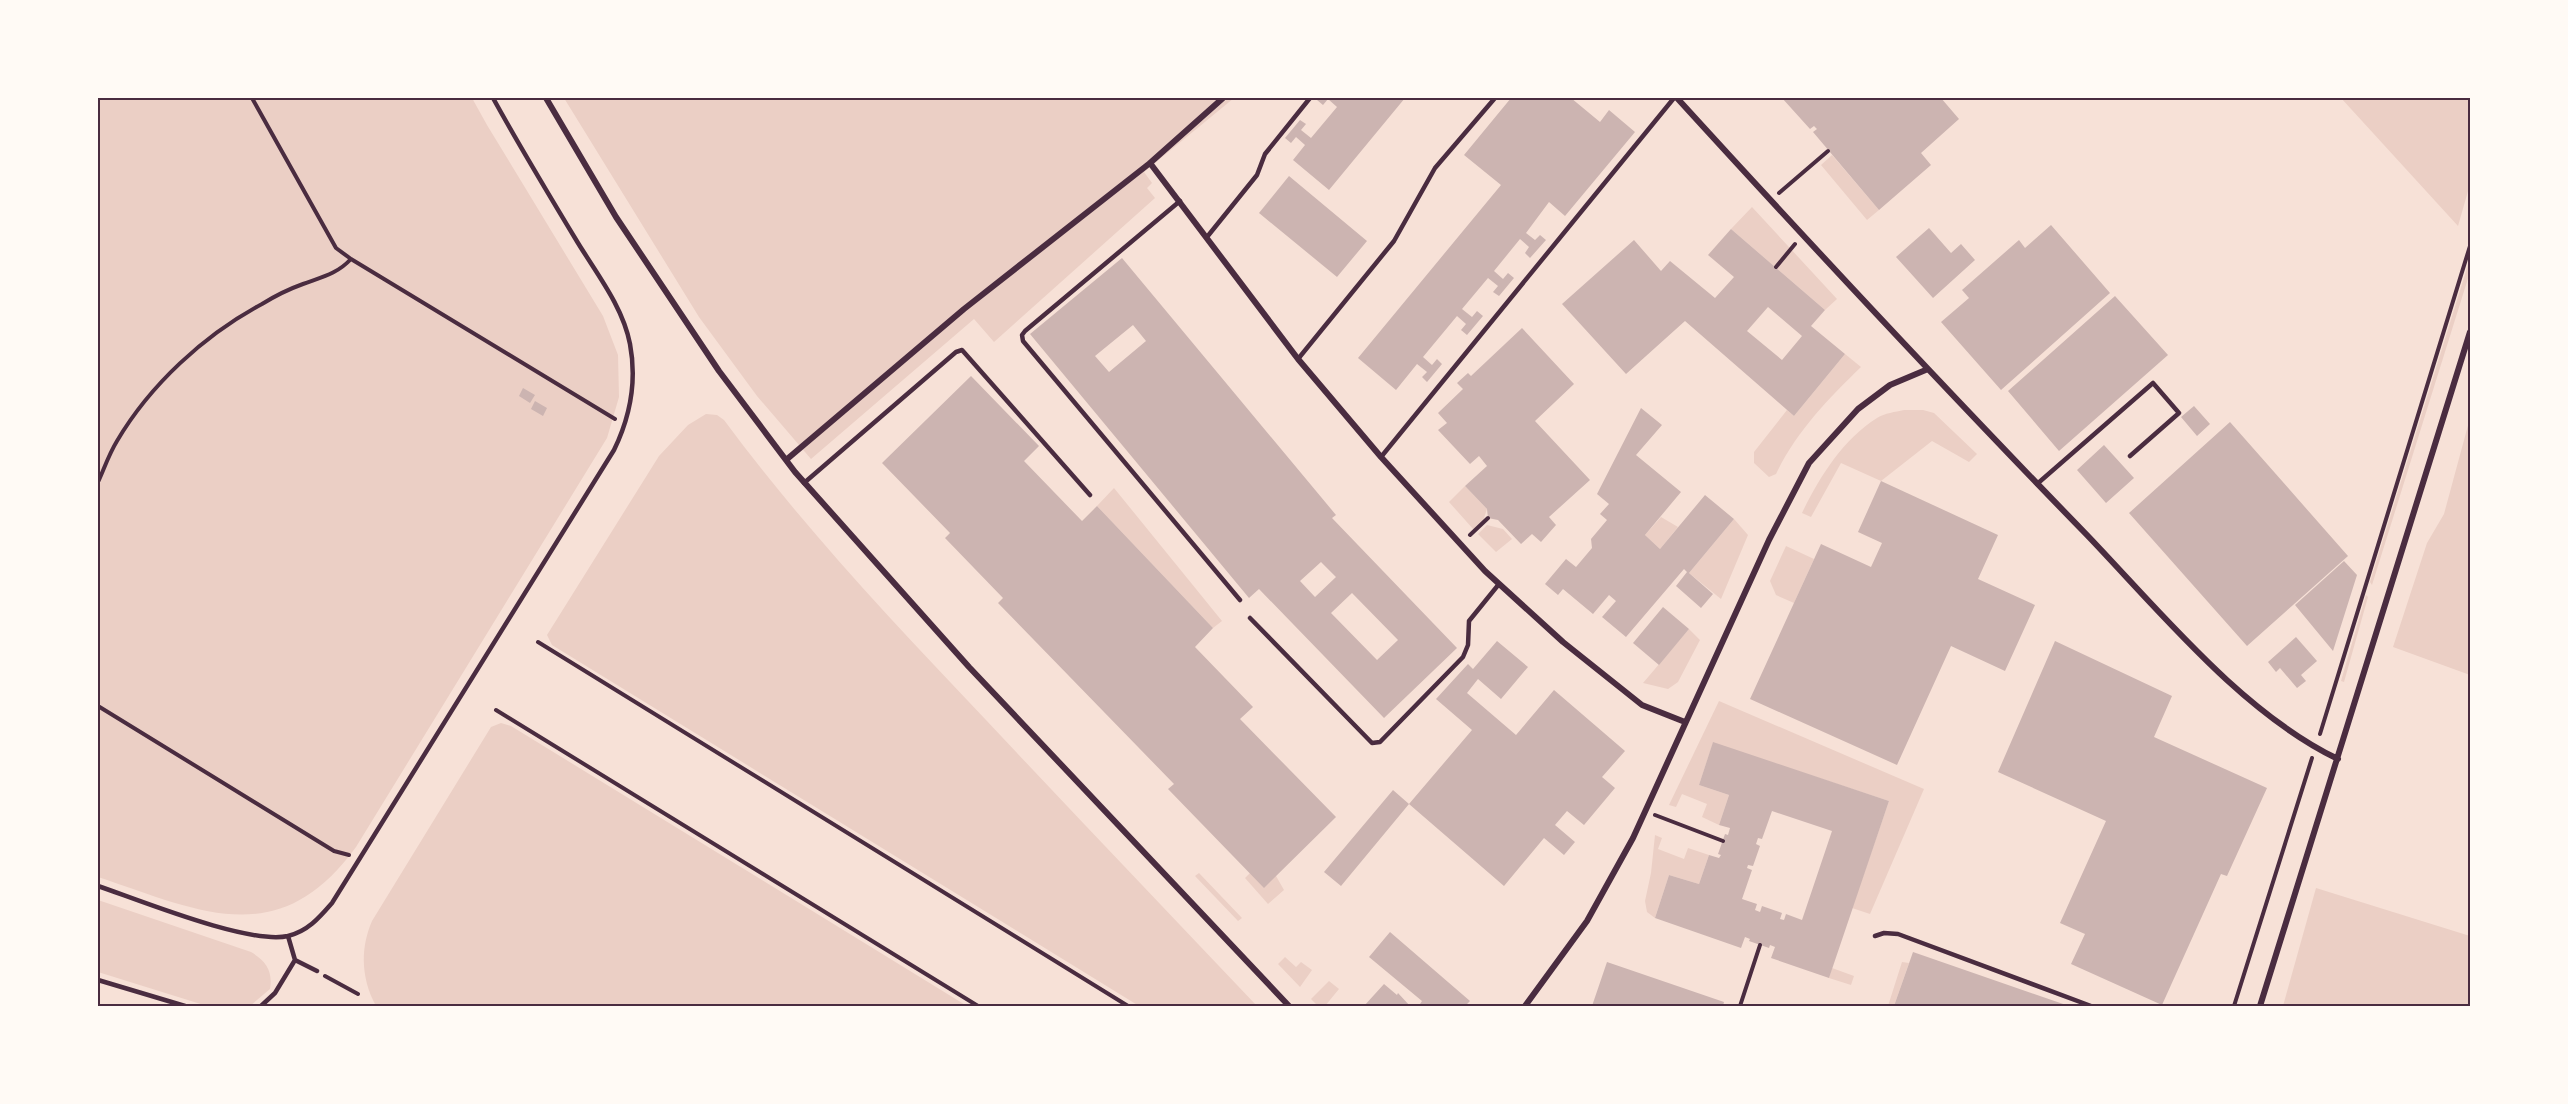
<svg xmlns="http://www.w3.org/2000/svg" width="2568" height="1104" font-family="'Titillium Web',sans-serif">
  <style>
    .green { fill: #ebcfc5 }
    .building { fill: #ccb4b1; fill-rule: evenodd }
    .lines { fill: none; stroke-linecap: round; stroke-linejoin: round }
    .path { stroke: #4a2c40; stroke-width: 4 }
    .service { stroke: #4a2c40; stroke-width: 4.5 }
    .minor { stroke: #4a2c40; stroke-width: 6 }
    .neatline { fill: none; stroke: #4a2c40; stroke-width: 2 }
  </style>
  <rect width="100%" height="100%" fill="#f7e1d7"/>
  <!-- green -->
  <path class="green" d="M 98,98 L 472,98 L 487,125 L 603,316 L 618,355 L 619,397 L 607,438 L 356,847 C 279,953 200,911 98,877 Z
    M 564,98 L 1234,98 L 1144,172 L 1152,183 L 1147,188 L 1155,198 L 994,342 L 974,319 L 811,459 L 757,396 L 699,317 Z
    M 2341,98 L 2470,98 L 2470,184 L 2458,226 Z
    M 1832,155 L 1879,210 L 1867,220 L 1821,165 Z
    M 1752,207 L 1837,299 L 1825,310 L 1731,229 Z
    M 2470,258 L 2470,272 L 2372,585 L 2370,582 Z
    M 1845,354 L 1861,367 C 1828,399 1796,432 1776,474 L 1769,477 L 1754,463 L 1754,452 L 1787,410 L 1794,416 Z
    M 1904,410 L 1923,410 L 1934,413 L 1977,454 L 1969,462 L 1932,441 L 1881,481 L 1841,463 L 1811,517 L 1802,513 C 1819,478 1843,439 1877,418 C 1885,413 1895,412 1904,410 Z
    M 706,414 L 717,415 L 724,420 C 803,527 895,624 986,720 C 1076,816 1167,911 1257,1006 L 1139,1006 L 552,645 L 547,635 L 659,456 L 688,425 Z
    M 2470,418 L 2470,675 L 2393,647 L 2427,543 L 2444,514 Z
    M 1465,486 L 1487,509 L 1483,521 L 1474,530 L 1449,502 Z
    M 1114,488 L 1222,621 L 1213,628 L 1097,506 Z
    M 1661,517 L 1678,527 L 1660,549 L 1645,535 Z
    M 1734,519 L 1748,535 L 1721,599 L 1689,573 Z
    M 1487,525 L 1503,529 L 1512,539 L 1496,552 L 1478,534 Z
    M 1786,546 L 1814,559 L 1794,603 L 1776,595 L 1770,581 Z
    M 2366,595 L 2368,597 L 2344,682 L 2341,681 Z
    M 1689,629 L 1700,640 L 1678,682 L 1668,689 L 1643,683 Z
    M 1719,701 L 1924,789 L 1870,914 L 1852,908 L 1889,801 L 1713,743 L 1699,785 L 1729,795 L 1719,825 L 1702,817 L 1707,804 L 1682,794 L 1676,807 L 1669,805 Z
    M 501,723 L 511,726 L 967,1006 L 376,1006 C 361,979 360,949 372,921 L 491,727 Z
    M 1655,835 L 1662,838 L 1658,849 L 1684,859 L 1688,848 L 1709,855 L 1699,884 L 1669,875 L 1655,918 L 1647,912 L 1645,901 L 1651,873 Z
    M 1199,873 L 1242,918 L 1238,921 L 1195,876 Z
    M 1250,873 L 1276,876 L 1284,890 L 1268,904 L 1245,878 Z
    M 2316,888 L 2470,936 L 2470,1006 L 2283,1006 Z
    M 98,900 L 251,952 C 266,961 273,971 270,989 L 250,1006 L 207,1006 L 98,972 Z
    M 1285,957 L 1296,967 L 1301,962 L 1312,970 L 1300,987 L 1278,964 Z
    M 1902,962 L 1909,963 L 1894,1006 L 1888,1006 Z
    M 1832,968 L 1854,976 L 1851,985 L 1829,978 Z
    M 1329,981 L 1339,989 L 1325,1006 L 1318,1006 L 1311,999 Z"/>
  <!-- building -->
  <path class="building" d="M 1319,98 L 1340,98 L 1343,100 L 1345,98 L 1405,98 L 1329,190 L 1293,160 L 1305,145 L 1296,137 L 1291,143 L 1285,138 L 1300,120 L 1306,124 L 1301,130 L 1311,138 L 1337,107 L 1328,99 L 1323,105 L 1317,100 Z
    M 1511,98 L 1571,98 L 1600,122 L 1609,110 L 1635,132 L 1565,216 L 1549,202 L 1526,233 L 1535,240 L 1540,235 L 1546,240 L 1530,258 L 1525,253 L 1529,247 L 1520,239 L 1494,271 L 1503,279 L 1508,273 L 1514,278 L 1499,296 L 1493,292 L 1498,286 L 1488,278 L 1462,309 L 1472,317 L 1477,311 L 1483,316 L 1467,335 L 1461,330 L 1466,324 L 1457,316 L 1423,357 L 1432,365 L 1437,359 L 1442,364 L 1427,382 L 1422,377 L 1427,372 L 1417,364 L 1396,390 L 1358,358 L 1501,185 L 1464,155 Z
    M 1782,98 L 1941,98 L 1959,119 L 1921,153 L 1931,165 L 1879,210 L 1813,132 L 1817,129 L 1814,126 L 1810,129 Z
    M 1289,176 L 1367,241 L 1337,277 L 1259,213 Z
    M 2051,225 L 2110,293 L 2001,390 L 1941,322 L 1969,298 L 1962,290 L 2019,240 L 2025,248 Z
    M 1929,228 L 1951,253 L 1961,244 L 1975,260 L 1933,298 L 1896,257 Z
    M 1731,229 L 1825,310 L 1811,326 L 1845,354 L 1794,416 L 1685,321 L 1626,374 L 1562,304 L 1634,240 L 1661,271 L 1670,261 L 1715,298 L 1734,277 L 1708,255 ZM 1768,307 L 1802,336 L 1782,360 L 1747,331 Z
    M 1122,258 L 1336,515 L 1332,518 L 1457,648 L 1384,718 L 1259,589 L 1249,598 L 1030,334 ZM 1133,325 L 1146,341 L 1109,372 L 1095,356 ZM 1321,562 L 1336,577 L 1315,597 L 1300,581 ZM 1352,593 L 1398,640 L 1377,660 L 1331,613 Z
    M 2115,296 L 2168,355 L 2059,451 L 2008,391 Z
    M 1522,328 L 1574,384 L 1535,421 L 1590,480 L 1549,517 L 1556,525 L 1541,542 L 1532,534 L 1521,544 L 1498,520 L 1488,518 L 1487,509 L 1465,486 L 1487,466 L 1479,456 L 1470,464 L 1438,430 L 1447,423 L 1438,413 L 1463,389 L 1457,383 L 1468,373 L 1471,376 Z
    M 971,376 L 1039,446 L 1024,461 L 1082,521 L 1097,506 L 1213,628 L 1195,647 L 1253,707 L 1240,719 L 1336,817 L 1264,888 L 1168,789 L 1174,784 L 998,603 L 1003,598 L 945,538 L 950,533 L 882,463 Z
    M 523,388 L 535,395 L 530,403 L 519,396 Z
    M 535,401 L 547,408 L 543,416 L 531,409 Z
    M 2194,406 L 2210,424 L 2197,436 L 2181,417 Z
    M 1641,408 L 1662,425 L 1636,455 L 1681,492 L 1645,535 L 1660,549 L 1705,495 L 1734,519 L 1689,573 L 1713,594 L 1701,608 L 1676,586 L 1687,572 L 1684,569 L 1626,637 L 1602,617 L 1616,601 L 1609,595 L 1593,614 L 1563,589 L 1558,595 L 1545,584 L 1566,559 L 1576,567 L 1592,548 L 1591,539 L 1607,520 L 1600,514 L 1609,504 L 1597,494 Z
    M 2230,422 L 2348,556 L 2247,646 L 2129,513 Z
    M 2104,445 L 2134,478 L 2106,503 L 2077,470 Z
    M 1881,481 L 1998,535 L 1978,579 L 2035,605 L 2005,671 L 1951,646 L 1897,765 L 1750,699 L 1821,544 L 1871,567 L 1882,543 L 1858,532 Z
    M 2344,561 L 2357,575 L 2333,651 L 2295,605 Z
    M 1663,607 L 1689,629 L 1659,665 L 1633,643 Z
    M 2296,637 L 2317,661 L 2301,675 L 2306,681 L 2297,688 L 2280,668 L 2276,672 L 2268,662 Z
    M 1497,641 L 1528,667 L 1501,699 L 1478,679 L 1467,693 L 1516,735 L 1554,690 L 1625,751 L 1602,777 L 1615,788 L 1584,825 L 1567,811 L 1555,825 L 1575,842 L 1564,855 L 1544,838 L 1504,886 L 1409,804 L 1472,730 L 1436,699 L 1468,664 L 1473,669 Z
    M 2055,641 L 2172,696 L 2154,737 L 2267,788 L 2227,876 L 2221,874 L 2162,1005 L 2071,964 L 2085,934 L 2060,923 L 2106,821 L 1998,772 Z
    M 1713,742 L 1889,801 L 1829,978 L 1771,958 L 1775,947 L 1770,945 L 1769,948 L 1749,941 L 1750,939 L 1745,937 L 1741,948 L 1655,918 L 1669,875 L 1699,884 L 1709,855 L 1719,858 L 1721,855 L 1718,854 L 1725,834 L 1728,835 L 1730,828 L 1719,825 L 1729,795 L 1699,785 ZM 1772,811 L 1832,831 L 1802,920 L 1786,914 L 1784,920 L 1780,919 L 1782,913 L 1762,906 L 1760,912 L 1755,910 L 1757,904 L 1742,899 L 1752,870 L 1747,868 L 1748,865 L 1753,866 L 1760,846 L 1756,844 L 1758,838 L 1762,839 Z
    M 1393,790 L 1409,804 L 1341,886 L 1324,872 Z
    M 1390,932 L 1470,1001 L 1465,1006 L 1423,1006 L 1420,1004 L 1422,1001 L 1369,957 Z
    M 1913,952 L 2069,1006 L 1894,1006 Z
    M 1607,962 L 1724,1002 L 1723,1006 L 1592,1006 Z
    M 1384,984 L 1397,995 L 1398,993 L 1410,1006 L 1364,1006 Z"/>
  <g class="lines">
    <!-- path -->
    <path class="path" d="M 252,98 L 336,248 L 351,259 L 615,419
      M 1779,193 L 1828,151
      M 1776,267 L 1795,244
      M 98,482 C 104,469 109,454 117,441 C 150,385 204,335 262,304 C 275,296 289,289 303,284 C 322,277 337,274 351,259
      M 1470,535 L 1488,518
      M 538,642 L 1128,1006
      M 98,706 L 334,851 L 349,855
      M 496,710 L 978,1006
      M 2320,734 L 2470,246
      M 1655,815 L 1723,841
      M 325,976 L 358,994
      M 1740,1006 L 1760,945
      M 2234,1006 L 2312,758"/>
    <!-- service -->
    <path class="service" d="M 1180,201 L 1025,331 L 1022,335 L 1023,341 L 1240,600
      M 1207,237 L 1257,175 L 1265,154 L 1310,98
      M 1298,359 L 1394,241 L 1435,168 L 1495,98
      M 1381,457 L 1674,98
      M 804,483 L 956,352 L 962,350 L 1090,495
      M 2037,484 L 2153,383 L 2179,413 L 2130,456
      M 1250,618 L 1372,743 L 1380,742 L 1463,657 L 1468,645 L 1469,621 L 1499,584
      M 98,886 C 139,900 249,945 288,936 C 308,931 319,918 332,903 L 614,450 C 630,417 637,381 630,344 C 623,307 597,274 578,243 C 549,195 520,147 493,98
      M 1875,936 L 1884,933 L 1898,934 L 2091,1006
      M 295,960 L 317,971
      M 98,980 L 185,1006
      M 261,1006 L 275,993 L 295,960 L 288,936"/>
    <!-- minor -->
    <path class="minor" d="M 546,98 L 616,217 L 719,371 L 795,472 L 969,667 L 1289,1006
      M 1677,98 C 1811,245 1947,391 2086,534 C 2159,610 2242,713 2338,759
      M 1150,163 L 1298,359 L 1381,457 L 1485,571 L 1563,642 L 1642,705 L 1685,722
      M 786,460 L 964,309 L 1150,163 L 1223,98
      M 1525,1006 L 1587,921 L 1633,838 L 1769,540 L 1809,463 L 1858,409 L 1890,385 L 1928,369
      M 2260,1006 L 2470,332"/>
  </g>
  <!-- border -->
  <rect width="2568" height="1104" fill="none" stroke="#fffaf5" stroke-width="198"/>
  <rect x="99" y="99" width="2370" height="906" class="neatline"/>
</svg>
